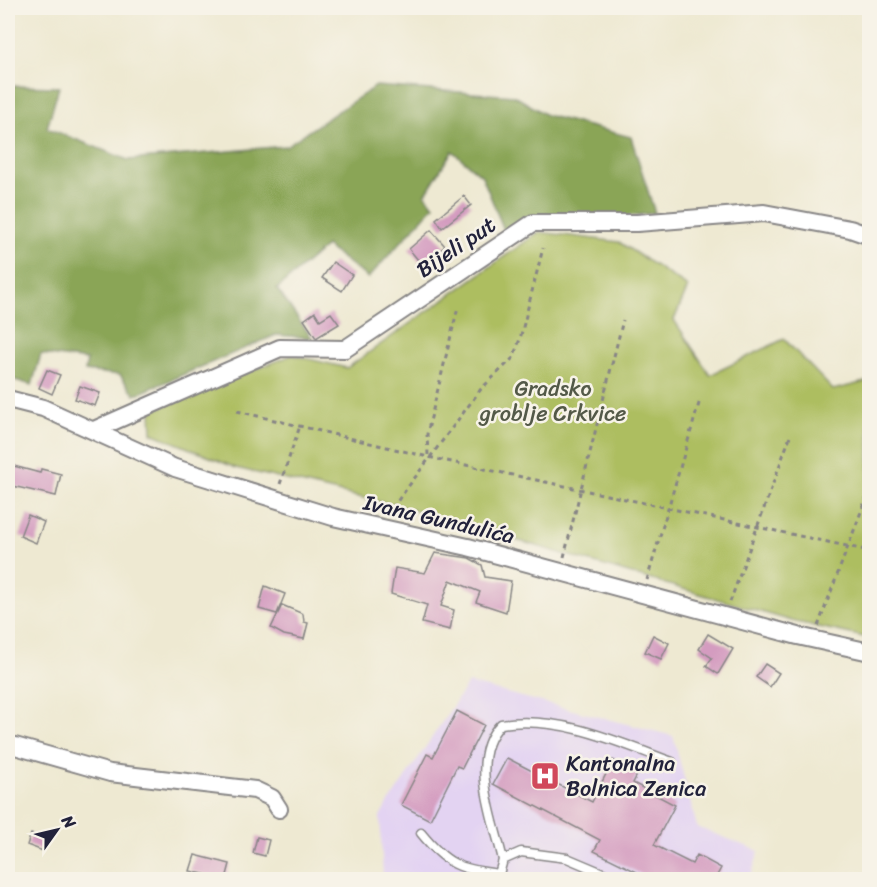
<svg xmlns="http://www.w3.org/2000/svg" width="877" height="887" font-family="Sriracha,sans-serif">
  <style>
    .built { fill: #e3d3f2 }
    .green { fill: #adbe61; stroke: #68704e; stroke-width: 1.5 }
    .forest { fill: #8aa557; stroke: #566449; stroke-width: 1.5 }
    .building { fill: #d49cc0 }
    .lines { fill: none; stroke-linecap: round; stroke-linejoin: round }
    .service-casing { stroke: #888686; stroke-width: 11 }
    .minor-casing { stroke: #888686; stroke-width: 20 }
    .path { stroke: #888686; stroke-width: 3; stroke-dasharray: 4.5 4.5; stroke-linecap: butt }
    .service { stroke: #fff; stroke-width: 8 }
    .minor { stroke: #fff; stroke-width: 16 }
    .labels { text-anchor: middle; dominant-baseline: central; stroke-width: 5; stroke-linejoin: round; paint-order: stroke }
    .street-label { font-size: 22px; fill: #22223b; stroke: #f7f3e8 }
    .park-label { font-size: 22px; fill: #535948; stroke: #f7f3e8 }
    .poi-label { font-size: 22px; fill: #22223b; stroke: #f7f3e8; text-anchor: start }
  </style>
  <rect width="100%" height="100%" fill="#f7f3e8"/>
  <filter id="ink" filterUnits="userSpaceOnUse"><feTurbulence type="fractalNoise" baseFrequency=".0167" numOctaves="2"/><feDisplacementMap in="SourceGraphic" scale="12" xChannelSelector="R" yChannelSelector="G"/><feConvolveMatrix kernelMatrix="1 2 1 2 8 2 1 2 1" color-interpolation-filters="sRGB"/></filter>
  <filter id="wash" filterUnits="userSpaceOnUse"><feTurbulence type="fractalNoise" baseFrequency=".008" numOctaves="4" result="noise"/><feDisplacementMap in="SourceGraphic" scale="24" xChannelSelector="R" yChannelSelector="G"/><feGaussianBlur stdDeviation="1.35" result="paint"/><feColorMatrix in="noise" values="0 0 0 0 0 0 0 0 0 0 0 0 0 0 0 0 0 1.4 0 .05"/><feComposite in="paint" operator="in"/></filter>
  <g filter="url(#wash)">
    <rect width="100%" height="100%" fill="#eee9d2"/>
    <!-- built -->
    <path class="built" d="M 468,683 L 673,736 L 697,827 L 759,851 L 750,879 L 383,879 L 380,816 Z"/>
    <!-- green -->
    <path class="green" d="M 539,232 L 619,242 L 688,287 L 674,320 L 710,375 L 784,339 L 833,390 L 869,381 L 869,638 L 792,621 L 410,509 L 236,468 L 152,433 L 151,411 L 292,355 L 347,368 Z"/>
    <!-- forest -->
    <path class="forest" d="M 8,86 L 59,87 L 47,128 L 128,160 L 286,146 L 376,86 L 515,96 L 546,115 L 631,137 L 655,213 L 504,230 L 482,176 L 452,151 L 425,195 L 434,206 L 368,278 L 326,246 L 277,289 L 312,338 L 276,335 L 135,395 L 120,375 L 85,371 L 87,360 L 41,354 L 32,385 L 8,378 Z"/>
    <g id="blocks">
      <!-- building -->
      <path class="building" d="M 464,196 L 471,205 L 442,228 L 436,219 Z
        M 431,230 L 445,246 L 423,266 L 409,249 Z
        M 333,262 L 352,275 L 342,291 L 322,278 Z
        M 315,312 L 320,320 L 331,313 L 339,324 L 316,338 L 304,320 Z
        M 47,370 L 60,375 L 52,394 L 39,388 Z
        M 80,386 L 100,393 L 95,406 L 75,399 Z
        M 10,465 L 40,473 L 41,469 L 61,474 L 56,496 L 8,485 Z
        M 28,515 L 44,522 L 36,543 L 20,536 Z
        M 435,553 L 469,558 L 482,565 L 485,577 L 511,581 L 506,612 L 476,602 L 480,592 L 450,580 L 441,606 L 454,610 L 450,630 L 422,623 L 427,605 L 391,594 L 395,568 L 425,573 Z
        M 265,586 L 285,594 L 277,614 L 259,609 Z
        M 282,605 L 303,614 L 304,622 L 308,623 L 304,639 L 284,635 L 271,628 Z
        M 708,634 L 733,649 L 718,674 L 706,666 L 712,658 L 699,649 Z
        M 653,635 L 669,643 L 661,659 L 645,652 Z
        M 765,664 L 779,673 L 770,687 L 756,677 Z
        M 457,711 L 484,725 L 462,768 L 457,766 L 430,820 L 401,805 L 427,754 L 433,757 Z
        M 507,758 L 592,802 L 613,760 L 638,773 L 633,783 L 675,805 L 654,845 L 692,864 L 697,855 L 721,868 L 715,879 L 651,879 L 594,851 L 600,840 L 493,784 Z
        M 31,834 L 47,840 L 43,851 L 27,845 Z
        M 257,837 L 269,840 L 265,856 L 253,853 Z
        M 195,855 L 230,864 L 226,879 L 190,871 Z"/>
    </g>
  </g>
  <g filter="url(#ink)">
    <use href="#blocks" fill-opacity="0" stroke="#888686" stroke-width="1.5"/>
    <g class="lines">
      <!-- service casing -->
      <g class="service-casing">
        <path id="service" d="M 421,833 C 447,865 459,869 499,874
          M 503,860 C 494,819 467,758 501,724 C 560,715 618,742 672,762
          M 501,880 L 499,874 L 503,860 L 521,852 L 567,858 L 619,880"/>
      </g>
      <!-- minor casing -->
      <g class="minor-casing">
        <path id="minor" d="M 8,399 L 43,408 L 175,468 L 333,517 L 468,547 L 798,636 L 870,652
          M 94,430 L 280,348 L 345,349 L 533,223 L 637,223 L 764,213 L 850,229 L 870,236
          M 8,744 L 110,773 L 255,790 L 272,798 L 279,809"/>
      </g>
      <!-- path -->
      <path class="path" d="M 237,411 L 428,457 L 870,551
        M 428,455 L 427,434 L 458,307
        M 280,484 L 300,426
        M 387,515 L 481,389 L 513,358 L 520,339 L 543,248
        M 564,557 L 623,320
        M 647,580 L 700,400
        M 730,602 L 791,434
        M 818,626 L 870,488"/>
      <!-- service -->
      <use href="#service" class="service"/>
      <!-- minor -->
      <use href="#minor" class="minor"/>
    </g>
  </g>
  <!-- icons -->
  <defs>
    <g id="hospital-square" transform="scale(1.5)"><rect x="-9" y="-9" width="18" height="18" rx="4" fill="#d1495b" stroke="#f7f3e8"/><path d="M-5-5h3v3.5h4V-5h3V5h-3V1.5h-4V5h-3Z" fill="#fff"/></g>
  </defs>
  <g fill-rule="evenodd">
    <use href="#hospital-square" x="545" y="776"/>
  </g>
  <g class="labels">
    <!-- street labels -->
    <g class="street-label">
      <text transform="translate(456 247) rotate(-34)">Bijeli put</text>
      <text transform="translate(439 519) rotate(13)">Ivana Gundulića</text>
    </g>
    <!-- park labels -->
    <g class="park-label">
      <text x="553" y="388">Gradsko<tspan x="553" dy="25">groblje Crkvice</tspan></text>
    </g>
    <!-- poi labels -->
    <g class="poi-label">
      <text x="566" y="763">Kantonalna<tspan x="566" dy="25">Bolnica Zenica</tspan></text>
    </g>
  </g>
  <!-- margin -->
  <rect width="877" height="887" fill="none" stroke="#f7f3e8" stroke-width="30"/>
  <!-- north arrow -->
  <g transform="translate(57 830) rotate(56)" stroke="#f7f3e8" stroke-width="4.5" paint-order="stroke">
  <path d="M0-4.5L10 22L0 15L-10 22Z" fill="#22223b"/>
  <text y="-9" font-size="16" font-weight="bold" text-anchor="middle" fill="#22223b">N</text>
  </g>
</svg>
